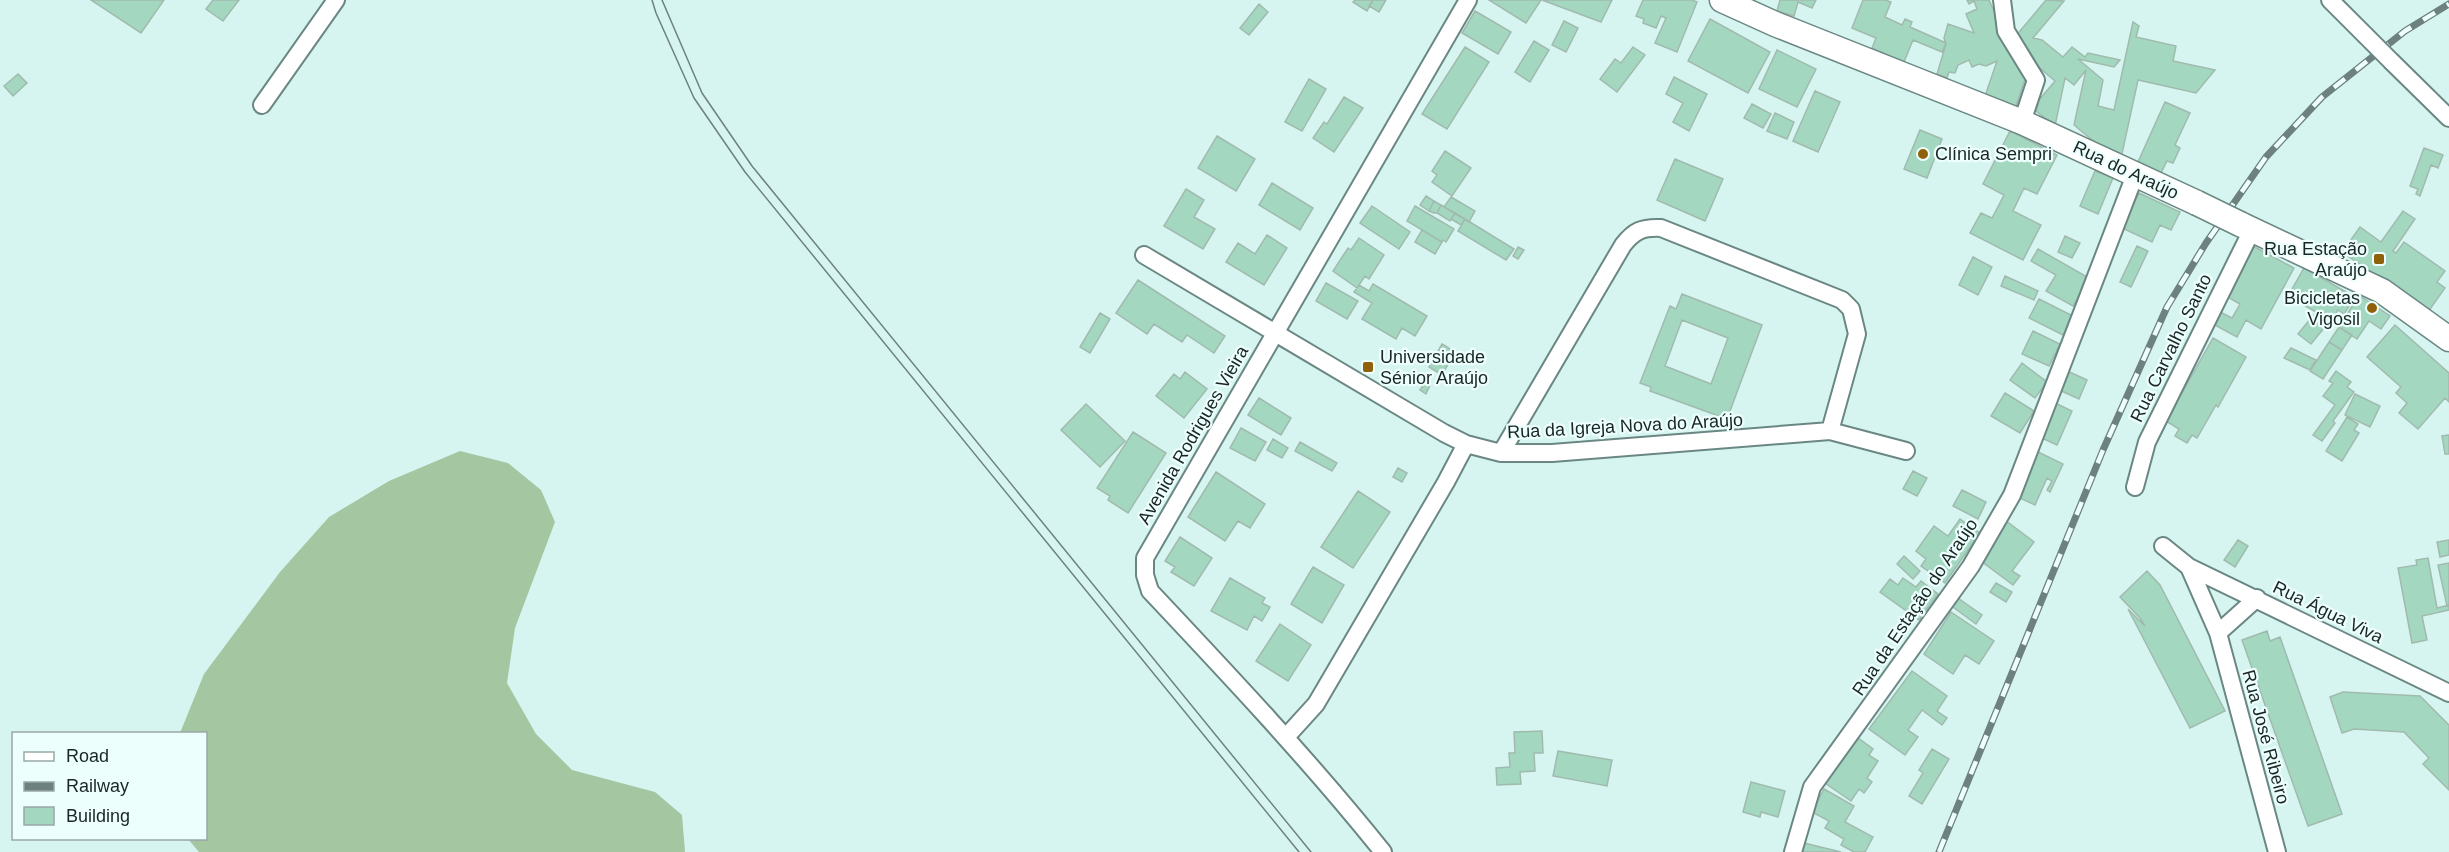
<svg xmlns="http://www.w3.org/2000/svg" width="2449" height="852" font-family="Arial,sans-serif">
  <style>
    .forest { fill: #a4c6a1 }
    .building { fill: #a3d7c0; stroke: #a1baae; stroke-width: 1.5; fill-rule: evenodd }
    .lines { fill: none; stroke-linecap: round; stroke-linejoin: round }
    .minor-casing { stroke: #6b8784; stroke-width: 20 }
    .secondary-casing { stroke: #6b8784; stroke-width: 27 }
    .minor { stroke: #fff; stroke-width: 16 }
    .secondary { stroke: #fff; stroke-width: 24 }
    .tram { stroke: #6d817f; stroke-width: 1.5 }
    .rail-casing { stroke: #6d817f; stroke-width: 7 }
    .rail { stroke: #edfffd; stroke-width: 4.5; stroke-dasharray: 14; stroke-linecap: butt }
    .minor-bridge-casing { stroke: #6b8784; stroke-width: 20; stroke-linecap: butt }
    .secondary-bridge-casing { stroke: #6b8784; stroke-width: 27; stroke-linecap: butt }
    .minor-bridge { stroke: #fff; stroke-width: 16 }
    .secondary-bridge { stroke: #fff; stroke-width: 24 }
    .poi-dot { fill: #8f610a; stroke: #edfffd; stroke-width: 2 }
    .labels { text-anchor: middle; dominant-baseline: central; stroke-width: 4.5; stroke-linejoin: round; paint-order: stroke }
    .poi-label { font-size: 18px; fill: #1a2624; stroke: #edfffd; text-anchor: start }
    .street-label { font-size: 18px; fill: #1a2624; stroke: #edfffd }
  </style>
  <rect width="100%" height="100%" fill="#d6f5f1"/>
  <!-- forest -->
  <path class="forest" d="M 460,451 L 508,463 L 541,490 L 555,522 L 515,628 L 507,683 L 536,734 L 572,770 L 655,792 L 682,815 L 685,852 L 199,852 L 188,839 L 206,838 L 206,734 L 180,733 L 204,674 L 280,572 L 329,517 L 389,481 Z"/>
  <!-- building -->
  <path class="building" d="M 91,0 L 164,0 L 141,33 Z
    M 213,0 L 239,0 L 223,21 L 206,9 Z
    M 1355,0 L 1373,0 L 1367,11 L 1353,2 Z
    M 1373,0 L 1386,0 L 1379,12 L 1369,6 Z
    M 1489,0 L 1541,0 L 1526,23 Z
    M 1542,0 L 1612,0 L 1601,22 Z
    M 1643,0 L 1692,0 L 1697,2 L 1677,52 L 1655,43 L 1666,18 L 1661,16 L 1656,28 L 1643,23 L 1644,19 L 1636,16 Z
    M 1780,0 L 1816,0 L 1812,8 L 1798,2 L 1794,16 L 1777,11 Z
    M 1863,0 L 1885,0 L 1891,2 L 1885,17 L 1902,25 L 1905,19 L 1912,22 L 1910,27 L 1946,43 L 1942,52 L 1913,40 L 1904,62 L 1872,48 L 1876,38 L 1852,28 Z
    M 1967,0 L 1989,0 L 2025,79 L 2016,106 L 1985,96 L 1997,61 L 1986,66 L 1979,64 L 1972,67 L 1969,60 L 1958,65 L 1955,73 L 1949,72 L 1947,78 L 1937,74 L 1946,44 L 1944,38 L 1948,24 L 1974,33 L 1966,14 L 1977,9 L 1974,1 L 1969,4 Z
    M 2046,0 L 2064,1 L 2033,38 L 2042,40 L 2063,57 L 2072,47 L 2085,57 L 2088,53 L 2120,60 L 2114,67 L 2078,59 L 2103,80 L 2098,106 L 2114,110 L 2133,22 L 2139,26 L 2136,37 L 2176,46 L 2173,61 L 2215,70 L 2196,93 L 2138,80 L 2120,163 L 2074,125 L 2086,70 L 2074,85 L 2065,78 L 2055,126 L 2036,111 L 2039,100 L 2055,81 L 2010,43 Z
    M 1259,4 L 1268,12 L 1249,35 L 1240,28 Z
    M 1475,11 L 1511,32 L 1498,54 L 1462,33 Z
    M 1710,19 L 1770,52 L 1748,93 L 1688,61 Z
    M 1564,21 L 1578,28 L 1566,52 L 1552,45 Z
    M 1534,41 L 1549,50 L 1530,82 L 1515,72 Z
    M 1465,47 L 1489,62 L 1447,129 L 1422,114 Z
    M 1633,47 L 1645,55 L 1617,92 L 1600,79 L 1615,59 L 1621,63 Z
    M 1777,50 L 1816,69 L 1797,107 L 1759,89 Z
    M 18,74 L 27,83 L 13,96 L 4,86 Z
    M 1674,77 L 1707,94 L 1689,131 L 1673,122 L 1683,103 L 1666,94 Z
    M 1309,79 L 1326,89 L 1302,131 L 1285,122 Z
    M 1815,91 L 1840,102 L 1818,152 L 1793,141 Z
    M 1344,97 L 1363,108 L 1334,152 L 1313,138 L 1324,122 L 1327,124 Z
    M 2165,102 L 2190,113 L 2175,145 L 2180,148 L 2173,163 L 2167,161 L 2161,173 L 2138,162 Z
    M 1752,104 L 1771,114 L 1763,128 L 1744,118 Z
    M 1775,113 L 1794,122 L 1787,139 L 1767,131 Z
    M 1920,130 L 1942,139 L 1927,178 L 1904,169 Z
    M 2010,131 L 2057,155 L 2037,194 L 2024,188 L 2013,211 L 2041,225 L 2023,260 L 1970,233 L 1981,213 L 1992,218 L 2004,195 L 1983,184 Z
    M 1217,136 L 1255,159 L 1236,191 L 1198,168 Z
    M 2424,148 L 2443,155 L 2438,168 L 2431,165 L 2420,196 L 2416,194 L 2418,189 L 2410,186 Z
    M 1445,151 L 1471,168 L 1452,196 L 1432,182 L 1437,175 L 1432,171 Z
    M 1675,159 L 1723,179 L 1705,221 L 1657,200 Z
    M 2095,171 L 2113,178 L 2098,214 L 2080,206 Z
    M 1272,183 L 1313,208 L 1300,230 L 1259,205 Z
    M 1186,189 L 1204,200 L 1194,217 L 1215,229 L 1203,249 L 1164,226 Z
    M 2139,193 L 2180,212 L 2171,230 L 2160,225 L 2152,242 L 2122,228 Z
    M 1426,196 L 1434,201 L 1429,211 L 1420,205 Z
    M 1451,197 L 1475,211 L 1469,222 L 1444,207 Z
    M 1434,201 L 1441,205 L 1437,213 L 1434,213 L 1429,211 Z
    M 1441,205 L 1455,213 L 1450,221 L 1437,213 Z
    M 1372,206 L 1410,232 L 1399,249 L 1360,223 Z
    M 1415,206 L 1454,229 L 1446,242 L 1443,240 L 1442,242 L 1407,221 Z
    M 2403,211 L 2415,219 L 2393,251 L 2396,253 L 2404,242 L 2445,271 L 2437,282 L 2445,288 L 2428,312 L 2342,252 L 2360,227 L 2381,242 Z
    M 1455,213 L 1465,219 L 1461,225 L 1451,219 Z
    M 1465,219 L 1514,249 L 1506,260 L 1458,231 Z
    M 1422,230 L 1442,242 L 1435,254 L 1415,242 Z
    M 1267,235 L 1287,248 L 1264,285 L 1226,262 L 1238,243 L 1255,254 Z
    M 2065,236 L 2080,243 L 2072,258 L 2058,252 Z
    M 1359,238 L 1384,255 L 1369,279 L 1365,276 L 1357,288 L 1333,271 L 1348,248 L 1351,250 Z
    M 2251,245 L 2294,268 L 2261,329 L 2246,320 L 2237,337 L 2211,323 L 2218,311 L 2232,318 L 2240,304 L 2224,295 Z
    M 2137,246 L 2148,251 L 2131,287 L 2120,282 Z
    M 1518,247 L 1524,250 L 1518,259 L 1513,256 Z
    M 2038,249 L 2089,278 L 2073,306 L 2046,291 L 2056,275 L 2031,261 Z
    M 1973,257 L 1992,267 L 1978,295 L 1959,285 Z
    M 2304,268 L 2355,297 L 2344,314 L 2338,310 L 2329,326 L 2313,317 L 2316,312 L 2288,296 Z
    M 2005,276 L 2038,291 L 2034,300 L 2001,286 Z
    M 1138,280 L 1225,336 L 1214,353 L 1187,335 L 1182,342 L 1154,324 L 1147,334 L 1116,313 Z
    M 1326,283 L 1358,301 L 1347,319 L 1316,301 Z
    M 1373,284 L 1427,316 L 1415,336 L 1402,328 L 1396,339 L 1362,319 L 1372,303 L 1354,292 L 1359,285 L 1369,291 Z
    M 1682,294 L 1762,325 L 1727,419 L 1650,391 L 1651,387 L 1640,383 L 1670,306 L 1676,309 ZM 1682,320 L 1728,338 L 1711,384 L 1665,366 Z
    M 2359,295 L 2390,316 L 2381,329 L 2369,321 L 2357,339 L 2339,327 Z
    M 2039,299 L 2073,316 L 2063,335 L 2029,318 Z
    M 1100,313 L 1110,319 L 1090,353 L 1080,347 Z
    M 2311,318 L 2324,328 L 2311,344 L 2298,334 Z
    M 2395,325 L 2449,373 L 2449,402 L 2445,398 L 2418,429 L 2399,413 L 2407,403 L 2396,393 L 2401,387 L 2367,357 Z
    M 2339,327 L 2352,335 L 2342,350 L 2329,342 Z
    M 2033,331 L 2060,344 L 2049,366 L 2022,354 Z
    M 2213,338 L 2246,357 L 2218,407 L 2216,405 L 2197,438 L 2192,435 L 2187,443 L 2175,436 L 2179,429 L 2166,421 Z
    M 2329,342 L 2342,350 L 2323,379 L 2310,371 Z
    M 1442,344 L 1455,352 L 1442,375 L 1429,367 Z
    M 2291,348 L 2316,360 L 2310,370 L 2284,358 Z
    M 2022,363 L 2047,382 L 2035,398 L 2010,380 Z
    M 2065,370 L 2087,380 L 2079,399 L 2057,389 Z
    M 2336,371 L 2351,382 L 2347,387 L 2354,392 L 2333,421 L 2335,423 L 2322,441 L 2313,435 L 2335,405 L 2323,396 L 2333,383 L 2329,381 Z
    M 1185,372 L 1207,389 L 1184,418 L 1156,396 L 1174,374 L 1180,379 Z
    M 1425,382 L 1430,385 L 1426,394 L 1420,390 Z
    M 2005,393 L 2034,411 L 2020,433 L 1991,416 Z
    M 2355,394 L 2380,406 L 2370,427 L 2345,415 Z
    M 1259,398 L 1291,418 L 1281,435 L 1248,415 Z
    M 2053,402 L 2072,411 L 2057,445 L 2037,436 Z
    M 1086,404 L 1125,441 L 1100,467 L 1061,430 Z
    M 2347,417 L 2358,424 L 2354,430 L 2359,433 L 2342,461 L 2326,451 Z
    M 1241,428 L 1266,442 L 1255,461 L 1230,448 Z
    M 1133,432 L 1166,453 L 1128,513 L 1108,500 L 1110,496 L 1097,488 Z
    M 2449,435 L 2449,454 L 2445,454 L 2442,436 Z
    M 1273,439 L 1288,448 L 1282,458 L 1267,450 Z
    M 1300,442 L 1337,463 L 1332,471 L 1295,451 Z
    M 2034,450 L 2063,464 L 2050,492 L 2047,490 L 2052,481 L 2047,478 L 2035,505 L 2013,495 Z
    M 1398,468 L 1407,473 L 1402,482 L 1393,477 Z
    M 1913,471 L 1927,478 L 1917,496 L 1903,489 Z
    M 1216,472 L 1265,504 L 1250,528 L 1238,521 L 1225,541 L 1188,517 Z
    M 1962,490 L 1986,502 L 1978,519 L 1953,506 Z
    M 1358,491 L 1390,512 L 1353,568 L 1321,547 Z
    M 1960,519 L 1980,533 L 1945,583 L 1921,566 L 1926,559 L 1916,551 L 1934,526 L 1948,536 Z
    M 2005,520 L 2034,542 L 2012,571 L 2020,576 L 2013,585 L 1977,558 Z
    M 1180,537 L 1212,558 L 1194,586 L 1171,572 L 1175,567 L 1165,561 Z
    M 2238,540 L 2248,546 L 2235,567 L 2224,560 Z
    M 2449,540 L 2449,555 L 2440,557 L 2437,542 Z
    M 1904,556 L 1920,571 L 1913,579 L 1897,564 Z
    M 2428,558 L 2437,608 L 2449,605 L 2449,610 L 2422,616 L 2427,640 L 2412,643 L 2398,568 L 2417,565 L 2416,560 Z
    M 2449,563 L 2449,605 L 2447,606 L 2438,565 Z
    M 1313,567 L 1344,585 L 1322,623 L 1291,604 Z
    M 2147,571 L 2160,585 L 2225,711 L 2190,728 L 2128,609 L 2145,626 L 2140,618 L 2120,597 Z
    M 1230,578 L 1265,598 L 1262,603 L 1270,607 L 1262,621 L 1254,616 L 1247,630 L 1211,611 Z
    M 1903,578 L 1916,587 L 1921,581 L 1938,594 L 1919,620 L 1880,592 L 1890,579 L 1898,585 Z
    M 1996,583 L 2012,592 L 2006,602 L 1990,592 Z
    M 1955,596 L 1982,615 L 1976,624 L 1949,604 Z
    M 1951,612 L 1994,641 L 1979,664 L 1965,655 L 1953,674 L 1924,654 Z
    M 1280,624 L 1311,645 L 1288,681 L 1256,661 Z
    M 2267,631 L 2270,641 L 2280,637 L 2342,814 L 2308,826 L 2242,640 Z
    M 1912,671 L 1947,696 L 1937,711 L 1947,718 L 1942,725 L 1922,710 L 1908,730 L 1918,737 L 1905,755 L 1869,729 Z
    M 2343,692 L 2420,696 L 2449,725 L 2449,790 L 2423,764 L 2429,758 L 2404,732 L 2354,729 L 2342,733 L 2330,697 Z
    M 1542,731 L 1543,753 L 1534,753 L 1535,771 L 1520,772 L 1521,784 L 1497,785 L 1496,768 L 1510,767 L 1509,753 L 1515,753 L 1514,732 Z
    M 1857,737 L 1873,749 L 1869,755 L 1878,761 L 1867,778 L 1872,782 L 1864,793 L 1859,789 L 1851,801 L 1825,783 Z
    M 1932,749 L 1949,759 L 1922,804 L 1909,796 L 1923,773 L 1919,770 Z
    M 1558,751 L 1612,760 L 1607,786 L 1553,776 Z
    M 1751,782 L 1785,791 L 1778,817 L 1761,812 L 1760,817 L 1743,812 Z
    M 1824,789 L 1854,806 L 1845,822 L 1873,837 L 1865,852 L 1854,852 L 1841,845 L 1844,839 L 1825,828 L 1829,821 L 1812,812 Z
    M 1804,843 L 1841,852 L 1802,852 Z"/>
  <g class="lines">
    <!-- minor casing -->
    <g class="minor-casing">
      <path id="minor" d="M 2002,0 L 2006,31 L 2036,80 L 2022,122
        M 2330,0 L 2365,35
        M 2392,62 L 2449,118
        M 262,105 L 336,0
        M 1144,255 L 1444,433 L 1466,444 L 1501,453 L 1552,453 L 1830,431 L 1906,451
        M 1501,453 L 1623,245 C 1634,231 1642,227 1661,228 L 1842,300 L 1851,309 L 1857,334 L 1830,431
        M 2135,487 L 2147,442 L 2252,230
        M 2163,546 L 2189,567 L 2218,633 L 2277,852
        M 2189,567 L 2449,693
        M 2218,633 L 2257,598
        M 1286,737 L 1316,704 L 1446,482 L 1466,444
        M 1383,852 C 1310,761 1230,676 1150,591 L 1145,575 L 1145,558 L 1468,0
        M 1793,852 L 1812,787 L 1971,566 L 2012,495 L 2135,175"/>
    </g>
    <!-- secondary casing -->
    <g class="secondary-casing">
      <path id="secondary" d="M 1722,0 L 1775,24 L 2022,122 L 2197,203
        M 2240,224 L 2382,291 L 2449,339"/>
    </g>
    <!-- minor -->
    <use href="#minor" class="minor"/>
    <!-- secondary -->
    <use href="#secondary" class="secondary"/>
    <!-- tram -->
    <path class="tram" d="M 652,0 L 656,13 L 694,98 L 745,172 L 1299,852
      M 662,0 L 702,93 L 752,166 L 1311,852"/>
    <!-- rail casing -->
    <g class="rail-casing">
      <path id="rail" d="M 1939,852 L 2103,450 L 2167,307 L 2206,243 L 2266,157 L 2322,97 L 2405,31 L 2449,4"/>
    </g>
    <!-- rail -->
    <use href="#rail" class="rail"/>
    <!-- minor-bridge casing -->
    <g class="minor-bridge-casing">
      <path id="minor-bridge" d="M 2365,35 L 2392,62"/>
    </g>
    <!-- secondary-bridge casing -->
    <g class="secondary-bridge-casing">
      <path id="secondary-bridge" d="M 2197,203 L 2240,224"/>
    </g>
    <!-- minor-bridge -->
    <use href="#minor-bridge" class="minor-bridge"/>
    <!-- secondary-bridge -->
    <use href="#secondary-bridge" class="secondary-bridge"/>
  </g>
  <!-- markers -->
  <g class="poi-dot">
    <circle cx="1923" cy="154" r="6"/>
    <rect x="2373" y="253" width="12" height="12" rx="3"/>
    <circle cx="2372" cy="308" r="6"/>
    <rect x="1362" y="361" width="12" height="12" rx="3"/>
  </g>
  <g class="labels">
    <!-- poi labels -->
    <g class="poi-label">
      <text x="1935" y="154">Clínica Sempri</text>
      <text x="2367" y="249" text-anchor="end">Rua Estação<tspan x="2367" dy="21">Araújo</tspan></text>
      <text x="2360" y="298" text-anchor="end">Bicicletas<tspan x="2360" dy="21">Vigosil</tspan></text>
      <text x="1380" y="357">Universidade<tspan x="1380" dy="21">Sénior Araújo</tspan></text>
    </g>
    <!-- street labels -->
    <g class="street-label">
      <text transform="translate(2126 170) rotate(25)">Rua do Araújo</text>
      <text transform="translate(2171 348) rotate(-64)">Rua Carvalho Santo</text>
      <text transform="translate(1625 426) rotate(-3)">Rua da Igreja Nova do Araújo</text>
      <text transform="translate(1193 435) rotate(-60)">Avenida Rodrigues Vieira</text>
      <text transform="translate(1915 607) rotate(-56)">Rua da Estação do Araújo</text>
      <text transform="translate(2328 612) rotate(26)">Rua Água Viva</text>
      <text transform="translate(2266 737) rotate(75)">Rua José Ribeiro</text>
    </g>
  </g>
  <!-- legend -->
  <rect x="12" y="732" width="195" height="108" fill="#edfffd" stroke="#99a8a6" stroke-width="1.5"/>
  <rect x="24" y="752" width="30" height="9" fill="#ffffff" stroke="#99a8a6" stroke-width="1.5"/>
  <text x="66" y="762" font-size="18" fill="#1a2624">Road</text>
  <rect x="24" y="782" width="30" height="9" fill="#6d817f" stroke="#99a8a6" stroke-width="1.5"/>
  <text x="66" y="792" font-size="18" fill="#1a2624">Railway</text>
  <rect x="24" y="807" width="30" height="18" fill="#a3d7c0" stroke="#99a8a6" stroke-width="1.5"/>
  <text x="66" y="822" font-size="18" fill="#1a2624">Building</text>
</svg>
